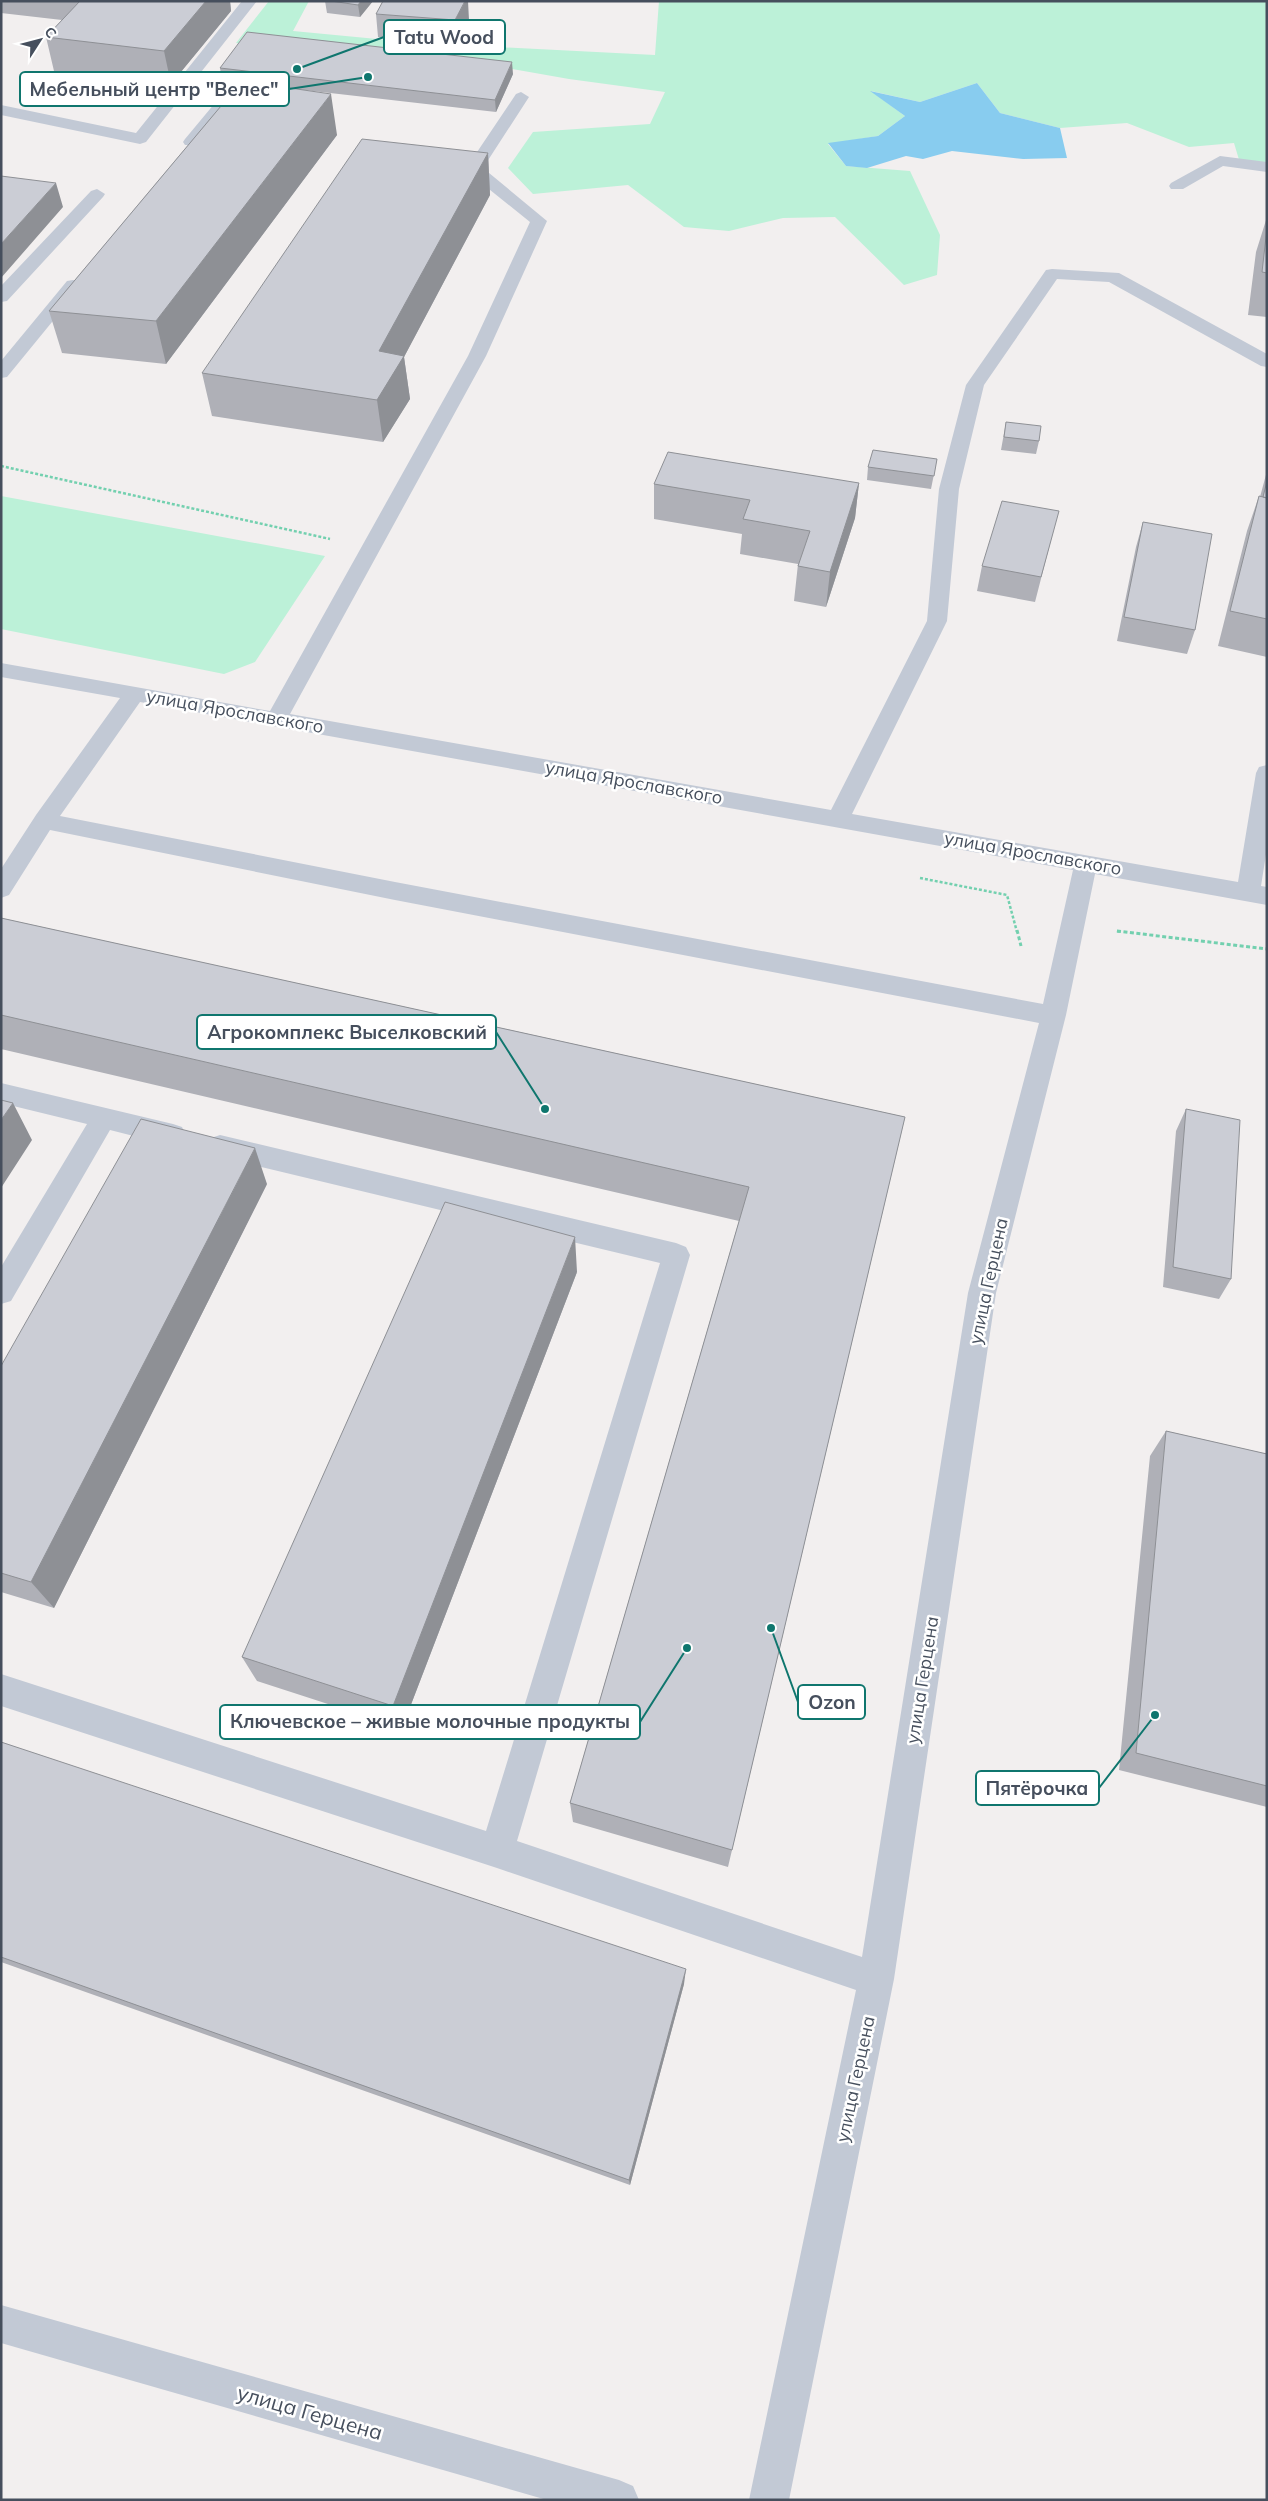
<svg xmlns="http://www.w3.org/2000/svg" width="1268" height="2501" font-family="Mulish,sans-serif">
  <style>
    .green { fill: #bcf1d8 }
    .water { fill: #88ccef }
    .lines { fill: none; stroke-linecap: round; stroke-linejoin: round }
    .path-far1 { stroke: #73d0af; stroke-width: 2.5; stroke-dasharray: 3 2; stroke-linecap: butt }
    .path { stroke: #73d0af; stroke-width: 3; stroke-dasharray: 4 2.5; stroke-linecap: butt }
    .minor { fill: #c2c9d5; fill-rule: evenodd }
    .wall { fill: #afb0b7 }
    .shaded-wall { fill: #8e9095 }
    .building { fill: #cbcdd5; stroke: #8e9095 }
    .labels { text-anchor: middle; dominant-baseline: central; stroke-width: 5; stroke-linejoin: round; paint-order: stroke }
    .street-label { font-size: 18px; fill: #464f5d; stroke: #fff }
    .near-street-label { font-size: 21px; fill: #464f5d; stroke: #fff }
    .leader { fill: none; stroke: #0f766e; stroke-width: 2 }
    .callout-dot { fill: #0f766e; stroke: #fff; stroke-width: 2 }
    .callout { fill: #fff; stroke: #0f766e; stroke-width: 2 }
    .callout-label { font-size: 19px; text-anchor: middle; font-weight: bold; fill: #464f5d }
  </style>
  <rect width="100%" height="100%" fill="#f2efef"/>
  <!-- green -->
  <path class="green" d="M 269,1 L 309,1 L 293,31 L 419,43 L 655,55 L 659,1 L 1267,1 L 1267,163 L 1240,163 L 1234,143 L 1189,147 L 1127,123 L 1060,128 L 1000,113 L 977,83 L 920,102 L 871,91 L 905,116 L 878,136 L 828,144 L 846,166 L 910,171 L 940,235 L 937,275 L 904,285 L 835,217 L 783,218 L 729,231 L 684,227 L 628,185 L 533,194 L 508,168 L 533,132 L 650,124 L 665,92 L 569,79 L 472,62 L 288,49 L 236,43 Z
    M 1,496 L 325,556 L 255,662 L 224,674 L 1,629 Z"/>
  <!-- water -->
  <path class="water" d="M 977,83 L 1000,113 L 1060,128 L 1067,158 L 1023,159 L 952,151 L 923,159 L 906,156 L 867,168 L 846,166 L 828,143 L 878,136 L 905,116 L 870,91 L 920,102 Z"/>
  <g class="lines">
    <!-- path-far1 -->
    <path class="path-far1" d="M 1,466 L 330,539
      M 920,878 L 1007,895 L 1017,932
      M 1117,931 L 1121,932"/>
    <!-- path -->
    <path class="path" d="M 1017,930 L 1021,946
      M 1117,931 L 1267,949"/>
    <!-- minor -->
    <path class="minor" d="M 242,1 L 257,1 L 146,142 L 140,144 L 1,115 L 1,105 L 136,133 Z
      M 240,77 L 245,79 L 248,82 L 245,85 L 197,145 L 185,145 L 183,142 L 185,139 L 235,79 Z
      M 521,92 L 529,97 L 483,168 L 547,221 L 486,356 L 290,714 L 831,810 L 927,621 L 939,489 L 966,385 L 1046,270 L 1052,269 L 1119,273 L 1267,354 L 1267,367 L 1261,366 L 1109,282 L 1057,279 L 984,385 L 959,489 L 947,621 L 852,814 L 1238,882 L 1256,773 L 1259,767 L 1267,765 L 1267,848 L 1261,886 L 1267,887 L 1267,905 L 1095,874 L 1066,1015 L 996,1293 L 894,1979 L 789,2500 L 749,2500 L 856,1990 L 497,1868 L 1,1706 L 1,1674 L 486,1831 L 660,1263 L 220,1157 L 211,1154 L 207,1146 L 211,1138 L 220,1135 L 676,1243 L 686,1247 L 690,1255 L 517,1841 L 862,1957 L 968,1293 L 1039,1023 L 395,900 L 50,830 L 9,895 L 1,898 L 1,869 L 36,815 L 120,698 L 1,677 L 1,663 L 270,711 L 468,356 L 530,222 L 469,173 L 451,170 L 449,167 L 457,162 L 469,164 L 516,94 ZM 140,702 L 1073,870 L 1043,1004 L 395,882 L 60,816 Z
      M 1220,156 L 1267,162 L 1267,172 L 1223,166 L 1183,189 L 1171,189 L 1169,186 L 1171,183 Z
      M 97,189 L 105,194 L 103,197 L 7,301 L 1,302 L 1,286 L 91,191 Z
      M 73,280 L 79,281 L 82,285 L 79,289 L 7,377 L 1,378 L 1,361 L 67,281 Z
      M 1,1083 L 173,1124 L 182,1127 L 186,1135 L 182,1143 L 173,1146 L 110,1130 L 11,1301 L 1,1304 L 1,1267 L 87,1124 L 1,1103 Z
      M 1,2305 L 619,2480 L 633,2486 L 639,2500 L 547,2500 L 1,2343 Z"/>
  </g>
  <!-- wall -->
  <path class="wall" d="M 1,1 L 230,1 L 231,11 L 171,84 L 54,71 L 46,37 L 62,20 L 1,13 Z
    M 325,1 L 373,1 L 360,17 L 327,13 Z
    M 376,14 L 469,20 L 457,44 L 378,37 Z
    M 220,68 L 513,74 L 496,112 L 304,90 L 337,135 L 166,364 L 62,353 L 49,311 L 241,82 L 222,80 Z
    M 488,153 L 490,195 L 404,357 L 410,399 L 383,442 L 212,416 L 202,373 Z
    M 1267,217 L 1267,317 L 1248,315 L 1256,252 Z
    M 1006,422 L 1039,441 L 1036,454 L 1001,450 Z
    M 937,459 L 931,489 L 867,480 L 868,467 Z
    M 1267,471 L 1267,657 L 1218,646 L 1247,531 L 1259,496 L 1260,497 Z
    M 859,483 L 855,518 L 826,607 L 794,601 L 798,564 L 740,554 L 742,534 L 654,519 L 654,484 Z
    M 1143,522 L 1195,630 L 1187,654 L 1117,641 L 1136,547 Z
    M 1052,536 L 1035,602 L 977,591 L 982,566 Z
    M 1,918 L 905,1117 L 728,1867 L 573,1822 L 570,1803 L 739,1221 L 1,1049 Z
    M 1186,1109 L 1231,1279 L 1219,1299 L 1163,1287 L 1176,1131 Z
    M 267,1184 L 54,1608 L 1,1592 L 1,1366 Z
    M 577,1272 L 402,1728 L 257,1681 L 242,1657 Z
    M 1166,1431 L 1267,1454 L 1267,1807 L 1119,1770 L 1150,1456 Z
    M 1,1742 L 684,1984 L 630,2185 L 1,1962 Z"/>
  <!-- shaded-wall -->
  <path class="shaded-wall" d="M 206,1 L 230,1 L 231,11 L 171,84 L 164,51 Z
    M 361,1 L 373,1 L 360,17 L 358,5 Z
    M 465,1 L 468,1 L 469,20 L 457,44 L 455,20 Z
    M 512,62 L 513,74 L 496,112 L 495,100 Z
    M 331,94 L 337,135 L 166,364 L 156,321 Z
    M 488,153 L 490,195 L 404,357 L 410,399 L 383,442 L 377,400 L 379,351 Z
    M 56,183 L 63,207 L 1,278 L 1,244 Z
    M 859,483 L 855,518 L 826,607 L 830,572 Z
    M 13,1103 L 32,1140 L 1,1188 L 1,1120 Z
    M 255,1148 L 267,1184 L 54,1608 L 31,1582 Z
    M 575,1237 L 577,1272 L 402,1728 L 393,1706 Z
    M 686,1969 L 684,1984 L 630,2185 L 629,2180 Z"/>
  <!-- building -->
  <path class="building" d="M 80,1 L 206,1 L 164,51 L 46,37 Z
    M 331,1 L 361,1 L 358,5 Z
    M 383,1 L 465,1 L 455,20 L 376,14 Z
    M 247,32 L 512,62 L 495,100 L 220,68 Z
    M 242,81 L 331,94 L 156,321 L 49,311 Z
    M 362,139 L 488,153 L 379,351 L 404,356 L 377,400 L 202,373 Z
    M 1,176 L 56,183 L 1,244 Z
    M 1267,228 L 1267,273 L 1262,272 Z
    M 1006,422 L 1041,426 L 1039,441 L 1004,437 Z
    M 873,450 L 937,459 L 934,476 L 868,467 Z
    M 668,452 L 859,483 L 830,572 L 798,566 L 810,531 L 743,519 L 750,500 L 654,484 Z
    M 1267,481 L 1267,498 L 1263,497 Z
    M 1259,496 L 1267,498 L 1267,619 L 1230,611 Z
    M 1002,501 L 1059,511 L 1041,577 L 982,566 Z
    M 1143,522 L 1212,534 L 1195,630 L 1124,617 Z
    M 1,918 L 905,1117 L 732,1850 L 570,1803 L 749,1187 L 1,1015 Z
    M 1,1100 L 13,1103 L 1,1120 Z
    M 1186,1109 L 1240,1120 L 1231,1279 L 1173,1267 Z
    M 141,1119 L 255,1148 L 31,1582 L 1,1573 L 1,1366 Z
    M 445,1202 L 575,1237 L 393,1706 L 242,1657 Z
    M 1166,1431 L 1267,1454 L 1267,1786 L 1136,1753 Z
    M 1,1742 L 686,1969 L 629,2180 L 1,1957 Z"/>
  <g class="labels">
    <!-- street labels -->
    <g class="street-label">
      <text transform="translate(235 711) rotate(10)">улица Ярославского</text>
      <text transform="translate(634 782) rotate(10)">улица Ярославского</text>
      <text transform="translate(1033 853) rotate(10)">улица Ярославского</text>
      <text transform="translate(988 1281) rotate(-78)">улица Герцена</text>
      <text transform="translate(922 1680) rotate(-81)">улица Герцена</text>
      <text transform="translate(855 2079) rotate(-78)">улица Герцена</text>
    </g>
    <!-- near-street labels -->
    <g class="near-street-label">
      <text transform="translate(310 2412) rotate(16)">улица Герцена</text>
    </g>
  </g>
  <!-- callouts -->
  <path class="leader" d="M297 69L384 37M368 77L289 89M545 1109L496 1032M771 1628L798 1702M687 1648L640 1722M1155 1715L1099 1788"/>
  <g class="callout-dot">
    <circle cx="297" cy="69" r="5"/>
    <circle cx="368" cy="77" r="5"/>
    <circle cx="545" cy="1109" r="5"/>
    <circle cx="771" cy="1628" r="5"/>
    <circle cx="687" cy="1648" r="5"/>
    <circle cx="1155" cy="1715" r="5"/>
  </g>
  <g class="callout">
    <rect x="384" y="20" width="121" height="34" rx="5"/>
    <rect x="20" y="72" width="269" height="34" rx="5"/>
    <rect x="197" y="1015" width="299" height="34" rx="5"/>
    <rect x="798" y="1685" width="67" height="34" rx="5"/>
    <rect x="220" y="1705" width="420" height="34" rx="5"/>
    <rect x="976" y="1771" width="123" height="34" rx="5"/>
  </g>
  <g class="callout-label">
    <text x="444" y="44">Tatu Wood</text>
    <text x="154" y="96">Мебельный центр "Велес"</text>
    <text x="347" y="1039">Агрокомплекс Выселковский</text>
    <text x="832" y="1709">Ozon</text>
    <text x="430" y="1728">Ключевское – живые молочные продукты</text>
    <text x="1037" y="1795">Пятёрочка</text>
  </g>
  <!-- border -->
  <rect width="1268" height="2501" fill="none" stroke="#464f5d" stroke-width="5"/>
  <!-- north arrow -->
  <g transform="translate(40 40) rotate(54)" stroke="#ffffff" stroke-width="4" paint-order="stroke">
  <path d="M0-4L9 19L0 12L-9 19Z" fill="#464f5d"/>
  <text y="-8" font-size="14" font-weight="bold" text-anchor="middle" fill="#464f5d">С</text>
  </g>
</svg>
